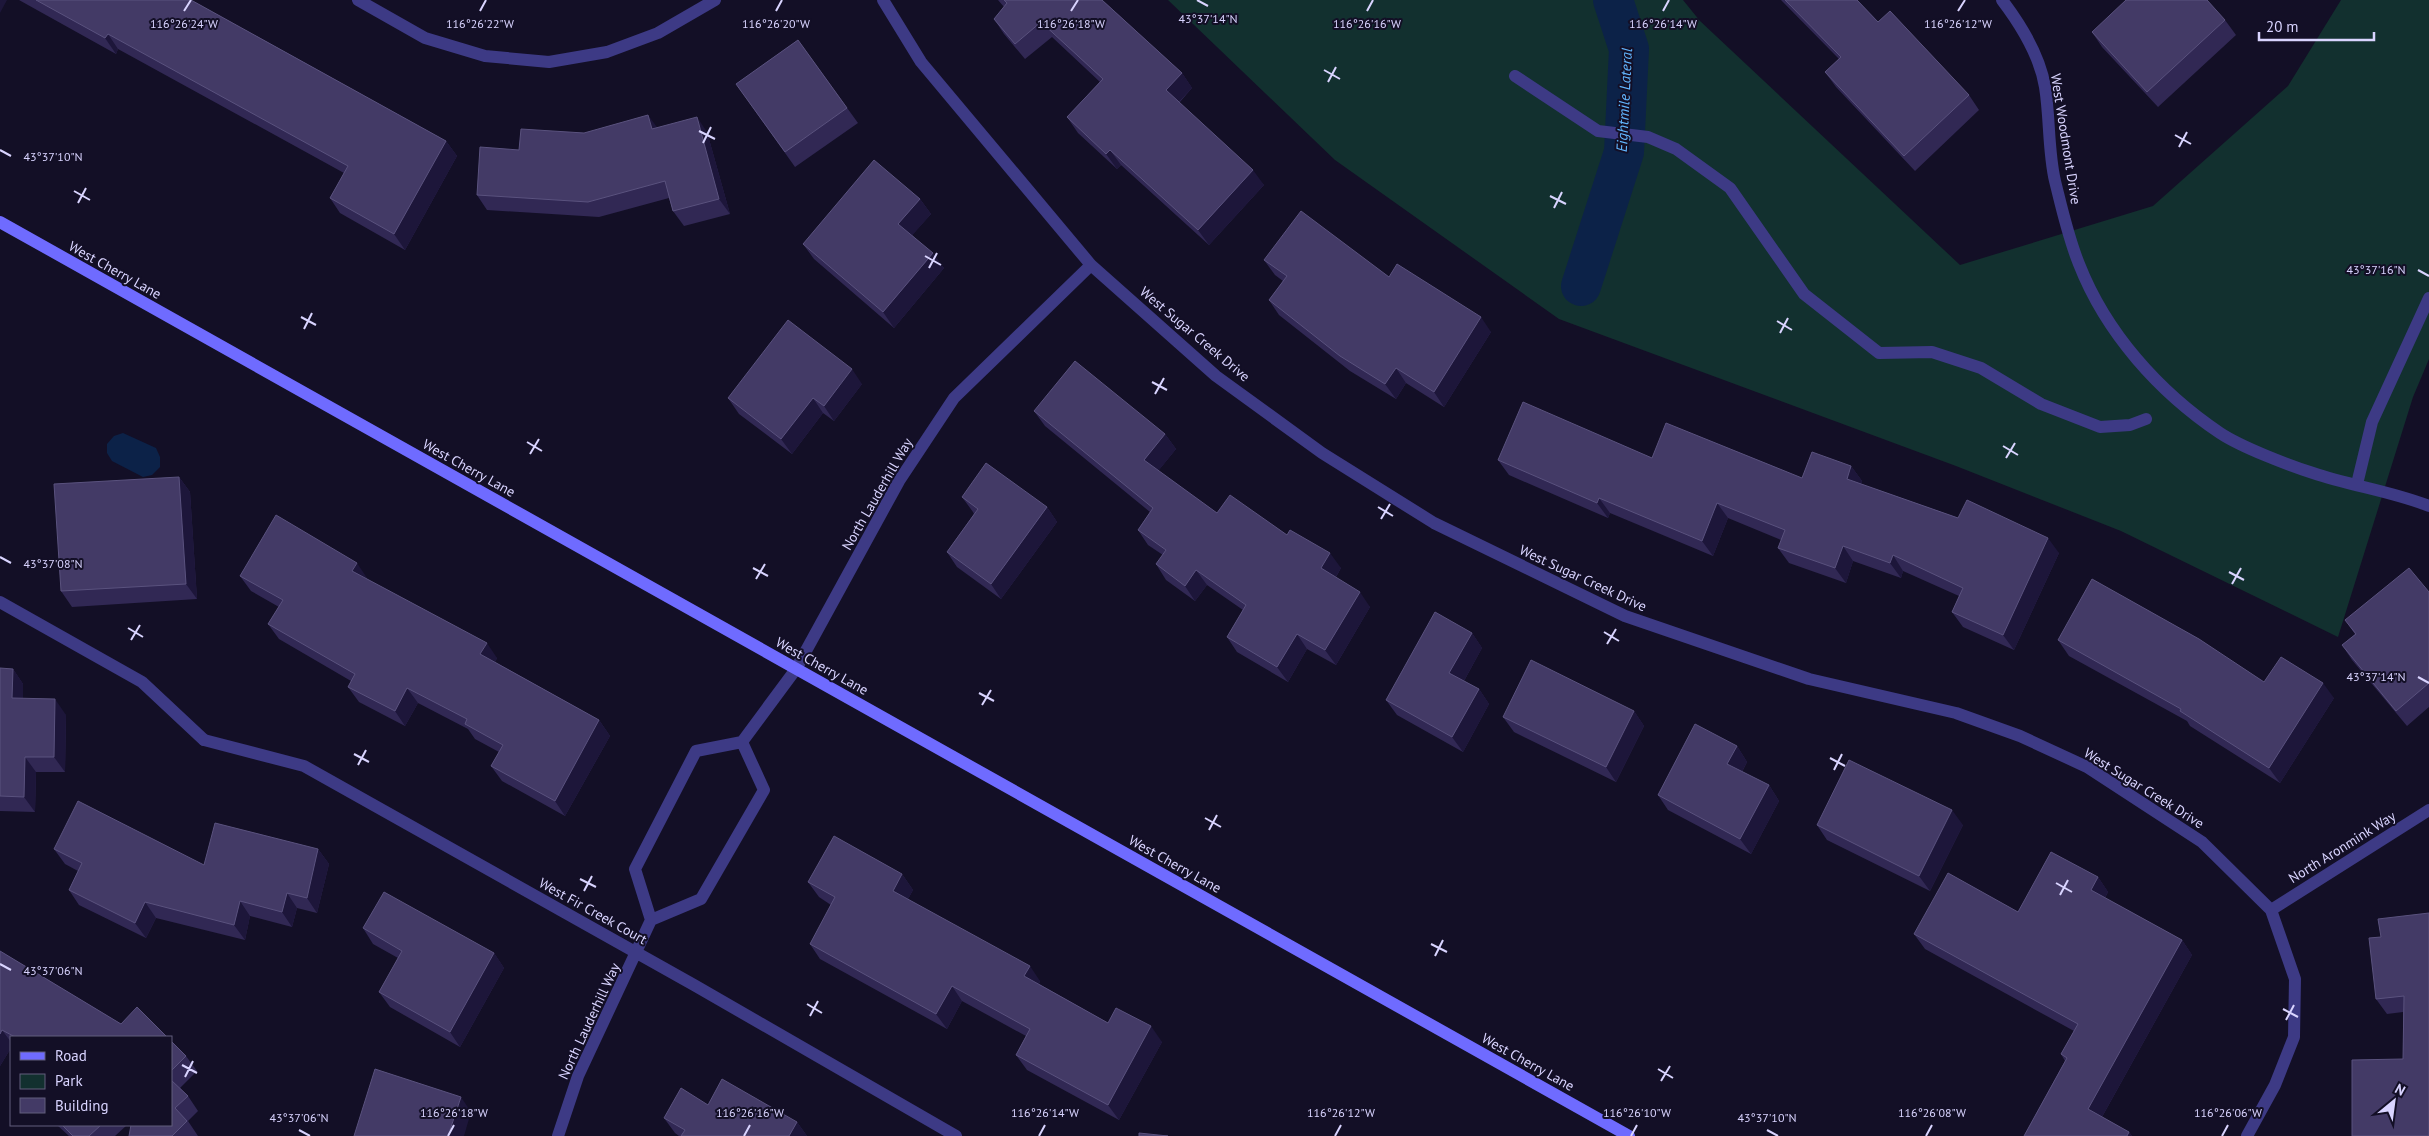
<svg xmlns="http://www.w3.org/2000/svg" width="2429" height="1136" font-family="'PT Sans',sans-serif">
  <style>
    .green { fill: #12302f }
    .water { fill: #0c2248 }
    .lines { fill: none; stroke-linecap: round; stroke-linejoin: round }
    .canal { stroke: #0c2248; stroke-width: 40 }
    .lane { stroke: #3d3a85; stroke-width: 12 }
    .street { stroke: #3d3a85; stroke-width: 12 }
    .secondary { stroke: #6f6bff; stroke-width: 12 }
    .wall { fill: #312854 }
    .shaded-wall { fill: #1d163a }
    .building { fill: #433a66; stroke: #5a527e }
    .ticks { fill: none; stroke: #d9d4ff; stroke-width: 2 }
    .labels { text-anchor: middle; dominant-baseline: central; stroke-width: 4; stroke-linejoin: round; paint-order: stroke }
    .street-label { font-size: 14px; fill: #d9d4ff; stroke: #130f26 }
    .water-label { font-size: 15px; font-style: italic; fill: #62b6ff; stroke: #130f26 }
    .ticks-label { font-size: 12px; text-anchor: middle; fill: #d9d4ff; stroke: #130f26; stroke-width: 4; stroke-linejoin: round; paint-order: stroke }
  </style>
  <rect width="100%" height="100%" fill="#130f26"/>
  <!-- green -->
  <path class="green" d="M 1168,0 L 1683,0 L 1700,21 L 1960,265 L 2153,206 L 2288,86 L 2341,0 L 2429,0 L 2429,359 L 2413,397 L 2338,637 L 2121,531 L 1956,466 L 1559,319 L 1335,160 Z"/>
  <!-- water -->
  <path class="water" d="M 123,433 L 156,448 L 160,457 L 160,467 L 152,475 L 143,477 L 112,461 L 107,453 L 107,444 L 114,436 Z"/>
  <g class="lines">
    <!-- canal -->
    <path class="canal" d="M 1581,286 L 1624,152 L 1629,49 L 1613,0"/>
    <!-- lane -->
    <path class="lane" d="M 1515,76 L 1598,131 L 1648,137 L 1676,149 L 1730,188 L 1804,294 L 1879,353 L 1932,352 L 1981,368 L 2041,404 L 2100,427 L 2130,425 L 2146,419
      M 2357,484 L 2372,422 L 2429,298
      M 0,602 L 142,682 L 204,740"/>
    <!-- street -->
    <path class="street" d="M 358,0 L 425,38 L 485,56 L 549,62 L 607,52 L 658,33 L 715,0
      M 883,0 L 921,62 L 1091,265 L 1216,376 L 1322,453 L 1434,523 L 1625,616 L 1809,679 L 1956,713 L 2020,736 L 2087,767 L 2202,842 L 2271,910 L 2295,979 L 2294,1037 L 2275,1085 L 2247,1136
      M 2002,0 C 2021,25 2040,56 2045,87 C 2050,118 2048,151 2055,181 C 2062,209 2068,237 2079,264 C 2106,333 2159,392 2220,433 C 2241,447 2288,465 2313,473 C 2351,486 2391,491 2429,506
      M 204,740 L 304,766 L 694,985 L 956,1136
      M 742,742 L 764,790 L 701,899 L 651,920 L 635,869 L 696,751 L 742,742 L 796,669 L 899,481 L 954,398 L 1091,265
      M 2271,910 L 2429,810
      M 558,1136 L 578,1076 L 651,920"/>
    <!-- secondary -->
    <path class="secondary" d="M 0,222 L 1629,1136"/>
  </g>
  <!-- wall -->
  <path class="wall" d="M 19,0 L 191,0 L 446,141 L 457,156 L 405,250 L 340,213 L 330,198 L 344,173 L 118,49 L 116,54 Z
    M 998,0 L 1102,0 L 1182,73 L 1192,88 L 1179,103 L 1264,185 L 1209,245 L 1121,165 L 1117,169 L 1078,133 L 1067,117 L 1100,82 L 1052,37 L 1025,59 L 1004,34 L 994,19 L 1004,7 Z
    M 1781,0 L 1857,0 L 1878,22 L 1969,95 L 1979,110 L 1915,171 L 1836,87 L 1825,72 L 1839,59 Z
    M 2225,20 L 2236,35 L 2158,107 L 2102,47 L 2092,32 Z
    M 798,40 L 858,123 L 795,167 L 736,84 Z
    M 657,127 L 707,132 L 730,214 L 684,226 L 673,211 L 669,198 L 599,217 L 487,210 L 477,195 L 519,150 L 584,133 Z
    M 920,199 L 931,214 L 912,235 L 944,268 L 894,328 L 814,259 L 803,244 Z
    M 1264,260 L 1389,277 L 1491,332 L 1444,407 L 1406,383 L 1396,399 L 1350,371 L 1279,315 L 1269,300 L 1283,281 L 1275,275 Z
    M 862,384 L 834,421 L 823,413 L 792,454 L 739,414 L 728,398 Z
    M 1034,411 L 1165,434 L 1176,449 L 1158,471 L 1217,513 L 1287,535 L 1341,568 L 1336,577 L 1370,607 L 1336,665 L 1307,649 L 1288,682 L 1237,652 L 1227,637 L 1243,610 L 1207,585 L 1195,601 L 1166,580 L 1156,564 L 1163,555 L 1148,545 L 1138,530 L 1150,512 L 1045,426 Z
    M 1498,460 L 1802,478 L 1851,466 L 1862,481 L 1861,484 L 2059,553 L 2014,650 L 1963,627 L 1952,612 L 1959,596 L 1903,571 L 1901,578 L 1853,561 L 1846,583 L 1789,563 L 1778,548 L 1781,540 L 1728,518 L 1713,556 L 1610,513 L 1608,518 L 1509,475 Z
    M 179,477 L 190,492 L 197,599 L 72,607 L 61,591 Z
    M 962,497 L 1047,507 L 1057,522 L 1001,599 L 957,567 L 947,552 L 974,514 L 973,512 Z
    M 240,576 L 367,578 L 367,579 L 497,658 L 495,662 L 599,720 L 610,736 L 565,816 L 502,781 L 491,766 L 499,752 L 475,739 L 468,729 L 418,703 L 405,726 L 359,702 L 348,687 L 351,681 L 279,639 L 268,624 L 279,607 L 251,591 Z
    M 2429,592 L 2429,707 L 2407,726 L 2352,660 L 2342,645 L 2355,634 L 2345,620 Z
    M 1472,633 L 1482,648 L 1464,681 L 1479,689 L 1489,704 L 1463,752 L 1397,715 L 1386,700 Z
    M 2058,640 L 2264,682 L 2334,698 L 2280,783 L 2190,726 L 2187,721 L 2069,656 Z
    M 0,668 L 13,669 L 23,684 L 23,699 L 66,715 L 65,772 L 36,772 L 35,812 L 0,811 Z
    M 1634,711 L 1644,726 L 1616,782 L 1514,732 L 1503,717 Z
    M 1737,746 L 1747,762 L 1742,772 L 1769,785 L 1779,801 L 1751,854 L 1668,810 L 1658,795 Z
    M 1817,825 L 1963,825 L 1930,891 L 1827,840 Z
    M 54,849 L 204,865 L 318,849 L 329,864 L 317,913 L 297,908 L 292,927 L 250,916 L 245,940 L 156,918 L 146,938 L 79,905 L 69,890 L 78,871 L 65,864 Z
    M 902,874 L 913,890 L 908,899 L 1040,981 L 1039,984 L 1108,1023 L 1162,1042 L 1119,1120 L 1027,1070 L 1016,1055 L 1026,1036 L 962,1001 L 947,1029 L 820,959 L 810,944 L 831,905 L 819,897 L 808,882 Z
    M 2098,877 L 2108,892 L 2105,898 L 2182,940 L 2192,955 L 2102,1117 L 2129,1132 L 2132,1136 L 2024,1136 L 2065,1061 L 2061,1054 L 2074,1031 L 1925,949 L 1914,934 L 2018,912 Z
    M 2429,913 L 2403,1059 L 2403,1012 L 2387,1014 L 2376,999 L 2381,937 Z
    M 363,928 L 494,953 L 504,968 L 460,1047 L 390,1007 L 379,992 L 398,958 L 373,944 Z
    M 0,951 L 121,1024 L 167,1037 L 11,1037 L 11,1048 L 0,1066 Z
    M 171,1041 L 186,1056 L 197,1071 L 180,1088 L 188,1096 L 198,1111 L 188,1121 L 198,1136 L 129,1136 L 171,1125 Z
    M 708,1105 L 797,1122 L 807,1136 L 679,1136 L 675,1133 L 664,1118 Z
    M 57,1125 L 127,1125 L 115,1136 L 69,1136 Z"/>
  <!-- shaded-wall -->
  <path class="shaded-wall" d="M 0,0 L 7,0 L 0,13 Z
    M 108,34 L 118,49 L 116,54 L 105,38 Z
    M 1182,73 L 1192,88 L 1176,105 L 1166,90 Z
    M 648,115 L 659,130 L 652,129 Z
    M 697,117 L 707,132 L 730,214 L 719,199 Z
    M 446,141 L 457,156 L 405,250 L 394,234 Z
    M 1110,150 L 1121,165 L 1117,169 L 1106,154 Z
    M 1253,170 L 1264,185 L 1209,245 L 1198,230 Z
    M 920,199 L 931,214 L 909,239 L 898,224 Z
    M 933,253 L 944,268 L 894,328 L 883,312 Z
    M 1481,317 L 1491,332 L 1444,407 L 1434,392 Z
    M 1396,368 L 1406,383 L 1396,399 L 1385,384 Z
    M 852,369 L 862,384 L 834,421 L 824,406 Z
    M 813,398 L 823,413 L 792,454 L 781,439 Z
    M 1165,434 L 1176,449 L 1155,475 L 1144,460 Z
    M 1851,466 L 1862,481 L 1857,494 L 1847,479 Z
    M 179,477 L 190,492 L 197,599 L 186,584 Z
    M 1599,498 L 1610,513 L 1608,518 L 1597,503 Z
    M 1717,503 L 1728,518 L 1713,556 L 1702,541 Z
    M 1047,507 L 1057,522 L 1001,599 L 991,584 Z
    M 2048,538 L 2059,553 L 2014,650 L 2003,635 Z
    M 1843,546 L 1853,561 L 1846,583 L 1835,568 Z
    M 1330,553 L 1341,568 L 1332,583 L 1321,568 Z
    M 1893,555 L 1903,571 L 1901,578 L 1890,563 Z
    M 357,563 L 367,578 L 362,586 L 352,571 Z
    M 1196,570 L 1207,585 L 1195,601 L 1185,586 Z
    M 1360,592 L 1370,607 L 1336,665 L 1325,650 Z
    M 1472,633 L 1482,648 L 1460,688 L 1449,673 Z
    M 1297,634 L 1307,649 L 1288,682 L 1277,667 Z
    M 487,643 L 497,658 L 491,670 L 480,654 Z
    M 13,669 L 23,684 L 23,713 L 12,698 Z
    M 2323,683 L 2334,698 L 2280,783 L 2269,768 Z
    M 407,688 L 418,703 L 405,726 L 395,711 Z
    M 1479,689 L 1489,704 L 1463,752 L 1452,737 Z
    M 55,699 L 66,715 L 65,772 L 54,757 Z
    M 1634,711 L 1644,726 L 1616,782 L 1606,767 Z
    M 599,720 L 610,736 L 565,816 L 555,801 Z
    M 1737,746 L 1747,762 L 1738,779 L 1727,764 Z
    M 25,757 L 36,772 L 35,812 L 24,797 Z
    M 1769,785 L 1779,801 L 1751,854 L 1740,839 Z
    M 1952,810 L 1963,825 L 1930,891 L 1919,876 Z
    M 318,849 L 329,864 L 317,913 L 307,898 Z
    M 902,874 L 913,890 L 904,906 L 893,891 Z
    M 2098,877 L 2108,892 L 2101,905 L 2091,890 Z
    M 287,893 L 297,908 L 292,927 L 282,912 Z
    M 240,901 L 250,916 L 245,940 L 234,925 Z
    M 145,902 L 156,918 L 146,938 L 135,923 Z
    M 2182,940 L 2192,955 L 2098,1124 L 2088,1109 Z
    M 494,953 L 504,968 L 460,1047 L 450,1032 Z
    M 1030,966 L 1040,981 L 1035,992 L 1024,976 Z
    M 952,986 L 962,1001 L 947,1029 L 936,1014 Z
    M 1151,1026 L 1162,1042 L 1119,1120 L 1108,1105 Z
    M 2,1030 L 11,1042 L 11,1048 L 0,1066 L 0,1034 Z
    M 461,1097 L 471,1112 L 464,1136 L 448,1136 Z
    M 797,1122 L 807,1136 L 789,1136 Z
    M 2129,1132 L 2132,1136 L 2127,1136 Z"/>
  <!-- building -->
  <path class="building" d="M 36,0 L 191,0 L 446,141 L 394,234 L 330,198 L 348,166 L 108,34 L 105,38 Z
    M 1004,0 L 1102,0 L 1182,73 L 1166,90 L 1253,170 L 1198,230 L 1110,150 L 1106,154 L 1067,117 L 1103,79 L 1041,22 L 1015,44 L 994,19 L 1007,3 Z
    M 1785,0 L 1857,0 L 1878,22 L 1890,11 L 1969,95 L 1904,156 L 1825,72 L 1841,57 Z
    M 2126,0 L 2207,0 L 2225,20 L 2147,92 L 2092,32 Z
    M 798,40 L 847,108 L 785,152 L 736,84 Z
    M 648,115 L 652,129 L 697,117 L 719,199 L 673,211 L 665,181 L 588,202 L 477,195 L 480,147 L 519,150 L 521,129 L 584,133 Z
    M 874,160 L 920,199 L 898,224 L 933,253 L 883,312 L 803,244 Z
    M 1301,211 L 1389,277 L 1397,264 L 1481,317 L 1434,392 L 1396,368 L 1385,384 L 1340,356 L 1269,300 L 1287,276 L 1264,260 Z
    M 788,320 L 852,369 L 824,406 L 813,398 L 781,439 L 728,398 Z
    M 1075,361 L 1165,434 L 1144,460 L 1217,513 L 1230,495 L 1287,535 L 1290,530 L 1330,553 L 1321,568 L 1360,592 L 1325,650 L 1297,634 L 1277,667 L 1227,637 L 1246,605 L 1196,570 L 1185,586 L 1156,564 L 1166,550 L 1138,530 L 1153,508 L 1034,411 Z
    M 1523,402 L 1652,458 L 1666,423 L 1802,478 L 1812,452 L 1851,466 L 1847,479 L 1958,518 L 1967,500 L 2048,538 L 2003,635 L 1952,612 L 1963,588 L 1893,555 L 1890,563 L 1843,546 L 1835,568 L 1778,548 L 1785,530 L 1717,503 L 1702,541 L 1599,498 L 1597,503 L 1498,460 Z
    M 986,463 L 1047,507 L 991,584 L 947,552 L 978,509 L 962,497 Z
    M 179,477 L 186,584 L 61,591 L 54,484 Z
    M 276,515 L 357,563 L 352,571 L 487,643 L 480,654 L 599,720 L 555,801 L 491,766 L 503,745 L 465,724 L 467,719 L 407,688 L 395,711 L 348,687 L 355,674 L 268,624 L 283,600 L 240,576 Z
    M 2409,568 L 2429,592 L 2429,683 L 2396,711 L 2342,645 L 2356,634 L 2345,620 Z
    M 2092,579 L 2199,639 L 2264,682 L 2281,657 L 2323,683 L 2269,768 L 2180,711 L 2181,709 L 2058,640 Z
    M 1435,612 L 1472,633 L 1449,673 L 1479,689 L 1452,737 L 1386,700 Z
    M 1531,660 L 1634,711 L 1606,767 L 1503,717 Z
    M 0,668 L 13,669 L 12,698 L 55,699 L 54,757 L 25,757 L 24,797 L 0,796 Z
    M 1695,724 L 1737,746 L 1727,764 L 1769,785 L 1740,839 L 1658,795 Z
    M 1849,760 L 1952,810 L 1919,876 L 1817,825 Z
    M 78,801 L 204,865 L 215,823 L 318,849 L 307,898 L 287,893 L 282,912 L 240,901 L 234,925 L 145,902 L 135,923 L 69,890 L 82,863 L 54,849 Z
    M 834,836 L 902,874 L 893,891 L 1030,966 L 1024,976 L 1108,1023 L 1116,1008 L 1151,1026 L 1108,1105 L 1016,1055 L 1030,1029 L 952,986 L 936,1014 L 810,944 L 835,897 L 808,882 Z
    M 2051,852 L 2098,877 L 2091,890 L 2182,940 L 2088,1109 L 2129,1132 L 2127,1136 L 2024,1136 L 2067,1058 L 2061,1054 L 2078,1024 L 1914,934 L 1948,873 L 2018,912 Z
    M 384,892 L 494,953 L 450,1032 L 379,992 L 402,951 L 363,928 Z
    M 2429,913 L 2429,1136 L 2352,1136 L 2352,1060 L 2403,1059 L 2404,996 L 2376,999 L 2369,938 L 2381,937 L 2378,919 Z
    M 0,951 L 121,1024 L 137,1007 L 167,1037 L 15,1037 L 2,1030 L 0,1034 Z
    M 171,1041 L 186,1056 L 171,1071 Z
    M 375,1069 L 461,1097 L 448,1136 L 354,1136 Z
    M 722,1079 L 797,1122 L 789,1136 L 681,1136 L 685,1130 L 664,1118 L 681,1088 L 708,1105 Z
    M 171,1080 L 188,1096 L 175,1108 L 187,1121 L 172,1136 L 129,1136 L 131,1125 L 171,1125 Z
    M 62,1125 L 101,1125 L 89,1136 L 73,1136 Z
    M 1139,1133 L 1168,1136 L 1139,1136 Z"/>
  <!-- ticks -->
  <path class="ticks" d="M 1197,0 L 1208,6M 184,11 L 191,0M 480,11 L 486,0M 776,11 L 782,0M 1071,11 L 1078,0M 1367,11 L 1373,0M 1663,11 L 1669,0M 1958,11 L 1965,0M 1324,70 L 1340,79M 1328,82 L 1336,67M 699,131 L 715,139M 2175,135 L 2191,144M 703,143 L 711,127M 2179,147 L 2187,132M 0,150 L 11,156M 74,191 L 90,200M 1550,196 L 1566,204M 78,203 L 86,188M 1554,208 L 1562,192M 925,256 L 941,265M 929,268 L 937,253M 2418,270 L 2429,276M 301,317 L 316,325M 1777,321 L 1792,330M 304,329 L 312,313M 1780,333 L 1788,318M 1152,382 L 1167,390M 1155,394 L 1164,378M 527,442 L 542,451M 2003,446 L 2018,455M 530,454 L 539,439M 2006,458 L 2015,443M 1378,507 L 1393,516M 1381,519 L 1390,504M 0,557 L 11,563M 753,568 L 768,576M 2229,572 L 2244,580M 756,579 L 765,564M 2232,584 L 2241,568M 128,628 L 143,637M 1604,632 L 1619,641M 131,640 L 140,625M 1607,644 L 1616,629M 2418,677 L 2429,683M 979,693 L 994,701M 982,705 L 991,690M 354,754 L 369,762M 1830,758 L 1845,766M 358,765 L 366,750M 1834,770 L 1842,754M 1205,818 L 1221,827M 1209,830 L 1217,815M 580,879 L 596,887M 2056,883 L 2072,892M 584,891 L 592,876M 2060,895 L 2068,880M 1431,944 L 1447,952M 1435,956 L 1443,940M 0,964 L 11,970M 807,1004 L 822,1013M 2283,1009 L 2298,1017M 810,1016 L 818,1001M 2286,1020 L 2294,1005M 182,1065 L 197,1073M 1658,1069 L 1673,1078M 185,1077 L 193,1061M 1661,1081 L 1670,1066M 299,1130 L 310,1136M 1767,1130 L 1778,1136M 448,1136 L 454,1125M 744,1136 L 750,1125M 1039,1136 L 1045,1125M 1335,1136 L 1341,1125M 1631,1136 L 1637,1125M 1926,1136 L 1932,1125M 2222,1136 L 2228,1125"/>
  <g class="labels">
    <!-- street labels -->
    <g class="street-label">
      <text transform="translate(2066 139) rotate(81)">West Woodmont Drive</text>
      <text transform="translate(115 270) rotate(29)">West Cherry Lane</text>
      <text transform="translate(1195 334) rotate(40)">West Sugar Creek Drive</text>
      <text transform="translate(469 468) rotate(29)">West Cherry Lane</text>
      <text transform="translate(877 494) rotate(-60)">North Lauderhill Way</text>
      <text transform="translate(1583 578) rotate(25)">West Sugar Creek Drive</text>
      <text transform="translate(822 666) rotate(29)">West Cherry Lane</text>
      <text transform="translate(2144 788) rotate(32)">West Sugar Creek Drive</text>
      <text transform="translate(2342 847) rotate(-32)">North Aronmink Way</text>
      <text transform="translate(1175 864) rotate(29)">West Cherry Lane</text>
      <text transform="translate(593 911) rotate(29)">West Fir Creek Court</text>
      <text transform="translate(589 1021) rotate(-65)">North Lauderhill Way</text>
      <text transform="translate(1528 1062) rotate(29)">West Cherry Lane</text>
    </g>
    <!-- water labels -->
    <g class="water-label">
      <text transform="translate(1624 100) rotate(-87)">Eightmile Lateral</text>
    </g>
  </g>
  <g class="ticks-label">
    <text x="1208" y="23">43°37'14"N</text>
    <text x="1367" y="28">116°26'16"W</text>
    <text x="1663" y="28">116°26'14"W</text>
    <text x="184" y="28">116°26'24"W</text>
    <text x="480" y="28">116°26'22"W</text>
    <text x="776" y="28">116°26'20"W</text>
    <text x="1071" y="28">116°26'18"W</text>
    <text x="1958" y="28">116°26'12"W</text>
    <text x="53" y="161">43°37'10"N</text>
    <text x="2376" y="274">43°37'16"N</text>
    <text x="53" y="568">43°37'08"N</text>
    <text x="2376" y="681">43°37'14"N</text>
    <text x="53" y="975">43°37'06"N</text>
    <text x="454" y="1117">116°26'18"W</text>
    <text x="750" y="1117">116°26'16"W</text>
    <text x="1045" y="1117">116°26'14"W</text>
    <text x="1341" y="1117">116°26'12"W</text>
    <text x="1637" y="1117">116°26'10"W</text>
    <text x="1932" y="1117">116°26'08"W</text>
    <text x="2228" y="1117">116°26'06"W</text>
    <text x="299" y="1122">43°37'06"N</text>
    <text x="1767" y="1122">43°37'10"N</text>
  </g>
  <!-- legend -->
  <rect x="10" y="1036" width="162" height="90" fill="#130f26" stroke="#625e7d"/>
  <rect x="20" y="1052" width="25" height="8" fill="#6f6bff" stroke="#625e7d"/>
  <text x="55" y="1061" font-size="15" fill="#d9d4ff">Road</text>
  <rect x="20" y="1074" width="25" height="15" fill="#12302f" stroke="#625e7d"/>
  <text x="55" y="1086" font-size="15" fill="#d9d4ff">Park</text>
  <rect x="20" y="1098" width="25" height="15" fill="#433a66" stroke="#625e7d"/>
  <text x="55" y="1111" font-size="15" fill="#d9d4ff">Building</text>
  <!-- north arrow -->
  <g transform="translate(2394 1101) rotate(29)" stroke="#130f26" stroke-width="4" paint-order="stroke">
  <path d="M0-4L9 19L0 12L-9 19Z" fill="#d9d4ff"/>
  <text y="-8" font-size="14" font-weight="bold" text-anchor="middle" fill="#d9d4ff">N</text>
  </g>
  <!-- scale -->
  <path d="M2259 32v8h115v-8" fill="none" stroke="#d9d4ff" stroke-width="2.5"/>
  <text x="2266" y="32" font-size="15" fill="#d9d4ff" stroke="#130f26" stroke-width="4" paint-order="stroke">20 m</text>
</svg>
